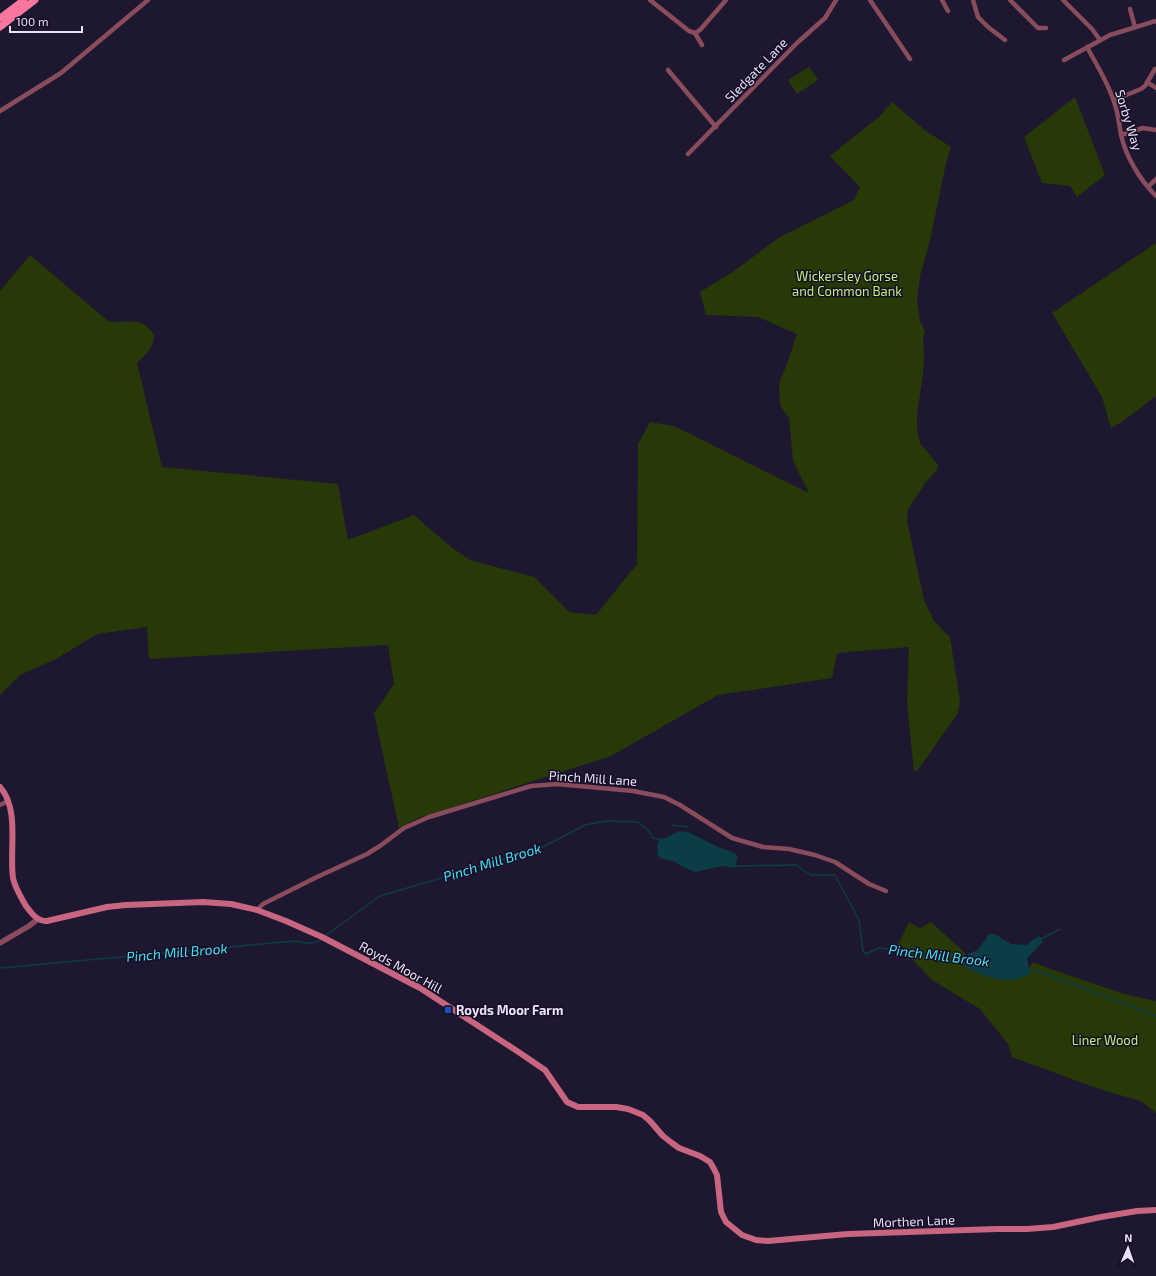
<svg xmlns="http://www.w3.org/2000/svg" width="1156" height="1276" font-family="'Exo 2',sans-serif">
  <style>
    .green { fill: #273906 }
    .water { fill: #0b3e44 }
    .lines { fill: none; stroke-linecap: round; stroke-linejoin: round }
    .stream { stroke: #0b3e44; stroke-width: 1.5 }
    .minor { stroke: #894c5c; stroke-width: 4.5 }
    .tertiary { stroke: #894c5c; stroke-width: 5.5 }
    .secondary { stroke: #c86581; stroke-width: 6 }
    .primary { stroke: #f8779e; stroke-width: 7 }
    .transit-dot { fill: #1a4fb4; stroke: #150e26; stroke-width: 1.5 }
    .labels { text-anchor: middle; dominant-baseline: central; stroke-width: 3; stroke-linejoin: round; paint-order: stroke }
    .street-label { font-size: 13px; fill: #e7e3f5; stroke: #150e26 }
    .park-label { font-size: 13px; fill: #c0f278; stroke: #150e26 }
    .poi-label { font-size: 13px; font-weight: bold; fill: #e7e3f5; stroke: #150e26; text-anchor: start }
    .water-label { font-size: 14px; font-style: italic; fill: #46e1f3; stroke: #150e26 }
  </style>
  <rect width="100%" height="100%" fill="#1e1730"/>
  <!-- green -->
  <path class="green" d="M 809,67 L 818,80 L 797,94 L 788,80 Z
    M 1075,97 L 1105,175 L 1077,197 L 1070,186 L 1042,183 L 1024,137 Z
    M 892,102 L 926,131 L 951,147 L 946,163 L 930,241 L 920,276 L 917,299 L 920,321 L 925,331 L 923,338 L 924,356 L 923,374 L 917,415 L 917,429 L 920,443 L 938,465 L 937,470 L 926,482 L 908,509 L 907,521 L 924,600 L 934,621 L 950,637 L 960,701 L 958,713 L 918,770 L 914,771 L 907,705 L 909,647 L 837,653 L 832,678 L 718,695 L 611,756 L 416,819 L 399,828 L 374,713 L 394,684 L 388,645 L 149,659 L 147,627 L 97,634 L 56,659 L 20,675 L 0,695 L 0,291 L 30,255 L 108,321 C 120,325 135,317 146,326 C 149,328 152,332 154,335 C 154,348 146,355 137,363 L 162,467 L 338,484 L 348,540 L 414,515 L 451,547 L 470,560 L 534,577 L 569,612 L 596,615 L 637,564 L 638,444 L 650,422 L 674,426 L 809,493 L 793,461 L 789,418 L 780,405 L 779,383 L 787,364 L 797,334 L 758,317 L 706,315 L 700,292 L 734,271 L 780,237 L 854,200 L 860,187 L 830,156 L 880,116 Z
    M 1156,243 L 1156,396 L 1122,422 L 1111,428 L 1102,397 L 1052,313 Z
    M 909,922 L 920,928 L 931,922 L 964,952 L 970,967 L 1026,973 L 1033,962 L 1048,968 L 1124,994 L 1156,1001 L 1156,1113 L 1141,1101 L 1102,1090 L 1012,1057 L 1008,1044 L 980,1009 L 932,980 L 907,954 L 897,947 Z"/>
  <!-- water -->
  <path class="water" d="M 679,831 L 688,832 L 718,847 L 732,852 L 738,856 L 735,868 L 722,866 L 695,872 L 683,867 L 674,861 L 662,859 L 658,856 L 657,847 L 659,841 Z
    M 989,934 L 995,934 L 1011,944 L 1026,945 L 1034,939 L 1040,936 L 1043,942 L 1027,958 L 1030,974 C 1010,986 984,977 965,967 L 963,959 L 968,954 L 978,950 Z"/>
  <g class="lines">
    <!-- stream -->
    <path class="stream" d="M 672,825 L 688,827
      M 734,866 L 796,865 L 811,875 L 835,875 L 859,920 L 863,951 L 866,954 L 879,948 L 968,957
      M 325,936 L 380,896 L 539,849 L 585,825 L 606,821 L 638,822 L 649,831 L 653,838 L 663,840
      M 1041,939 L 1060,929
      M 0,968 L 295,941 C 305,943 314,945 322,939
      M 1028,969 L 1038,971 L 1156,1016"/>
    <!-- minor -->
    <path class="minor" d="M 650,0 L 689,31 L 695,33 L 700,30 L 726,0
      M 870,0 L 910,59
      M 942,0 L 948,11
      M 973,0 L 978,17 L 988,27 L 1005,40
      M 1010,0 L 1038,28 L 1046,28
      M 1063,0 L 1092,29 L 1100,40
      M 1130,9 L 1135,27
      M 695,33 L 702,45
      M 1087,47 C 1096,64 1107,81 1113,99 C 1118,111 1119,123 1121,135 C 1126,157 1140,180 1156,196
      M 1064,60 L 1110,35 L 1156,21
      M 668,70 L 716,127
      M 1147,82 L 1156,88
      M 1114,100 L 1141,89 L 1145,86 L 1155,69
      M 0,111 L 61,73 L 148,0
      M 1121,135 L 1143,128 L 1156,130
      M 688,154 L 797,43 L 825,18 L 836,0
      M 1148,187 L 1156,179
      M 0,805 L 8,801
      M 257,910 L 263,904 L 317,877 L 367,854 L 380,846 L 404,828 L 429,817 L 531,786 L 557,784 L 633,791 L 664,797 L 680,805 L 732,838 L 763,847 L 789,849 L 815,855 L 835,862 L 869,884 L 886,891"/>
    <!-- tertiary -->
    <path class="tertiary" d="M 0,943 L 29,926 L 38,919"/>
    <!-- secondary -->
    <path class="secondary" d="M 0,787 C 20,810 9,849 13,878 C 15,888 21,897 26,906 C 32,914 37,921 47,921 L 107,907 L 126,905 L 203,902 L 231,904 L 257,910 L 286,921 L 322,937 L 420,988 L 517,1051 L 545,1070 L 567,1102 L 578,1107 L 616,1107 L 628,1109 L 643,1115 L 650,1121 L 663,1136 L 672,1143 L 679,1148 L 700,1156 L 710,1162 L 714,1169 L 717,1175 L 721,1212 L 726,1222 L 742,1235 L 756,1240 L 768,1241 L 848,1234 L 997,1229 L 1027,1229 L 1053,1227 L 1101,1217 L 1137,1211 L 1156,1210"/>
    <!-- primary -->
    <path class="primary" d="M 0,18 L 24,0
      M 0,27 L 35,0"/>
  </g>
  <!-- markers -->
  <rect class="transit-dot" x="444" y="1006" width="8" height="8" rx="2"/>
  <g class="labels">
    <!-- street labels -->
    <g class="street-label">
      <text transform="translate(756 70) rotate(-46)">Sledgate Lane</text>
      <text transform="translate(1129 120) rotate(73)">Sorby Way</text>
      <text transform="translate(593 778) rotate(4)">Pinch Mill Lane</text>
      <text transform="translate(401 967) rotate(29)">Royds Moor Hill</text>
      <text transform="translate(914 1221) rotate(-2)">Morthen Lane</text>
    </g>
    <!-- park labels -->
    <g class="park-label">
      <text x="847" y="276">Wickersley Gorse<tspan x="847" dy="15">and Common Bank</tspan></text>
      <text x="1105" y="1040">Liner Wood</text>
    </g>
    <!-- poi labels -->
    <g class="poi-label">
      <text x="456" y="1010">Royds Moor Farm</text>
    </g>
    <!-- water labels -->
    <g class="water-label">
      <text transform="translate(492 862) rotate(-17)">Pinch Mill Brook</text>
      <text transform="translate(177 952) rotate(-5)">Pinch Mill Brook</text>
      <text transform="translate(939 955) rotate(7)">Pinch Mill Brook</text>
    </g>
  </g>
  <!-- north arrow -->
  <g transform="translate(1128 1248) rotate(2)" stroke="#150e26" stroke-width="3" paint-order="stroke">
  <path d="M0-3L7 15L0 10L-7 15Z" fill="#e7e3f5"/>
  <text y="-6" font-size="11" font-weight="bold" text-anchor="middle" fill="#e7e3f5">N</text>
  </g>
  <!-- scale -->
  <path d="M10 26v6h72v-6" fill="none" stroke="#e7e3f5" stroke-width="2"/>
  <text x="16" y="26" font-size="12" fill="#e7e3f5" stroke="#150e26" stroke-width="3" paint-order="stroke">100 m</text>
</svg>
